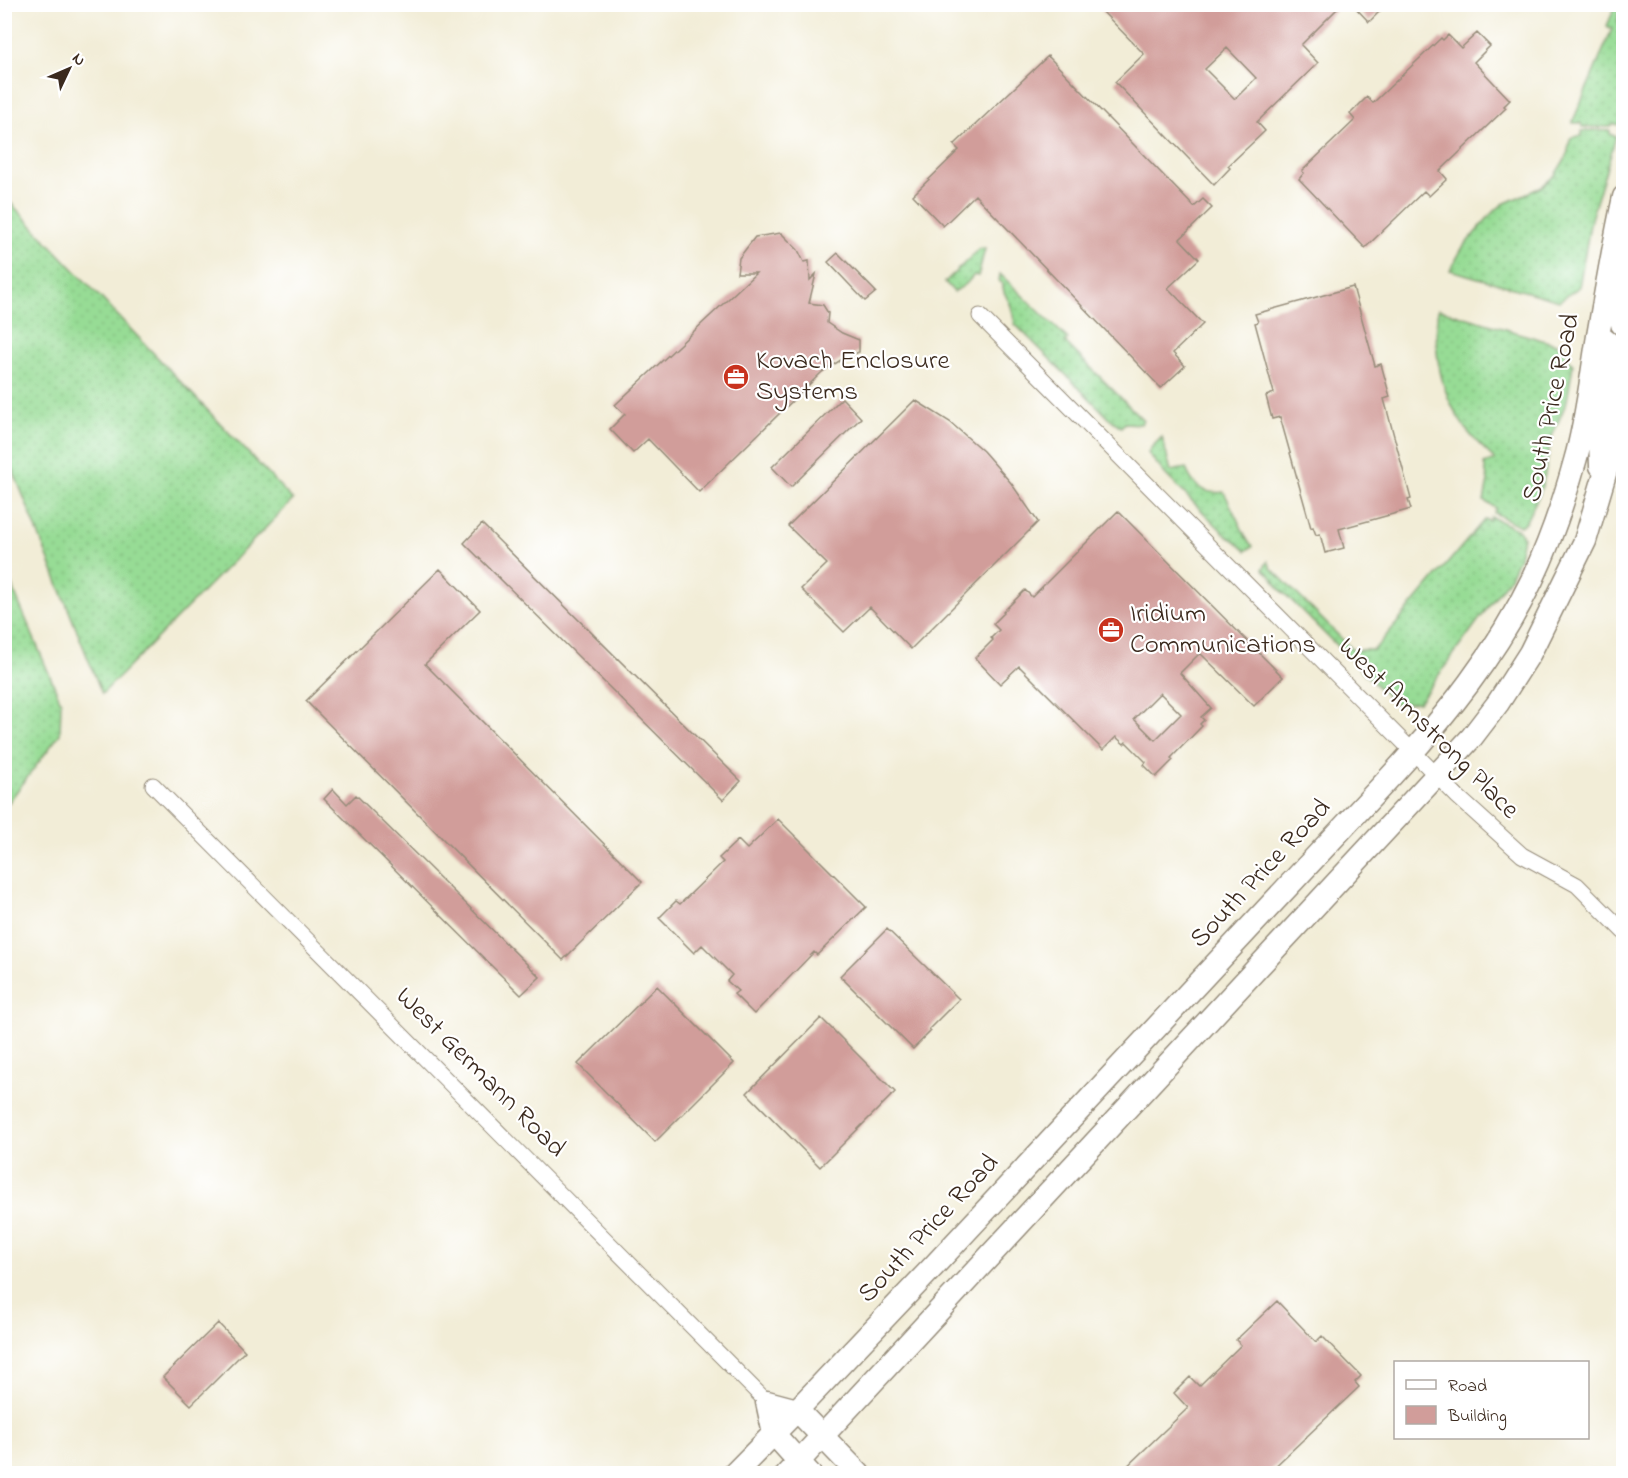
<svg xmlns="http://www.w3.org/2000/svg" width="1628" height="1478" font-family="'Indie Flower',sans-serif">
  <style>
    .grass { fill: url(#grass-dots); stroke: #69835a; stroke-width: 1.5 }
    .building { fill: #d19d9a; fill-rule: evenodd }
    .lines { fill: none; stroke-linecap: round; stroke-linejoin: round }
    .minor-casing { stroke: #968c7a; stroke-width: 17 }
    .secondary-casing { stroke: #968c7a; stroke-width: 25 }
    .minor { stroke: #fff; stroke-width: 15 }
    .secondary { stroke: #fff; stroke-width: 22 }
    .labels { text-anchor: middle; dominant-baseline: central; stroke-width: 4.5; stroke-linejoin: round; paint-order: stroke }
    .poi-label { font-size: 27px; fill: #3b2a1e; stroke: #fff; text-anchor: start }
    .street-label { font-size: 27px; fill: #3b2a1e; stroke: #fff }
  </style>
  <defs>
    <pattern id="grass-dots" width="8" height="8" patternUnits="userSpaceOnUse" patternTransform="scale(1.5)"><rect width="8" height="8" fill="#97dc95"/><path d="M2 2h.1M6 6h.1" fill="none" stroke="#83bd80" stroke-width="1.8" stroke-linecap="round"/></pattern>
  </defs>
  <rect width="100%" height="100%" fill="#fff"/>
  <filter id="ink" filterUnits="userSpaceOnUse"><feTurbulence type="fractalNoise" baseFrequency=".0167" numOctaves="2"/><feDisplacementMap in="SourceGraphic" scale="12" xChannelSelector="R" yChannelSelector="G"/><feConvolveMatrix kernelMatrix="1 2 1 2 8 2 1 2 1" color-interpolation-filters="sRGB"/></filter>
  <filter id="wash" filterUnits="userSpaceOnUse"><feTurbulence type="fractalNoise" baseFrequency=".008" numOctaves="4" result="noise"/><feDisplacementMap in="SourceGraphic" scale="24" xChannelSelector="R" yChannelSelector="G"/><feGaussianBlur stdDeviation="1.35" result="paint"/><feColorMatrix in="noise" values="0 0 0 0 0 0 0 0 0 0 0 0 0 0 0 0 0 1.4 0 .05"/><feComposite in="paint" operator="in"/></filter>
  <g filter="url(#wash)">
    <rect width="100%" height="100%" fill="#f2edd7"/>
    <!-- grass -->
    <path class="grass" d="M 1613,5 L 1620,5 C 1615,24 1622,33 1624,50 C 1625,74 1626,102 1620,125 L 1614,124 L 1610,127 L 1582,127 L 1581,123 L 1573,123 L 1573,121 L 1612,29 L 1607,26 L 1615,7 Z
      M 1594,130 L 1610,131 L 1610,134 L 1616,137 L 1591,219 L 1579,287 L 1559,301 L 1450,270 L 1463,247 L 1491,214 L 1503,204 L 1541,187 L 1555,175 L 1567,156 L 1570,139 L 1572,137 L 1582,136 L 1582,131 Z
      M 5,197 L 293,500 L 102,694 L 5,450 Z
      M 980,248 L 985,249 L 978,276 L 974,275 L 966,284 L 954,292 L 945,282 Z
      M 1000,274 L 1068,339 L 1065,342 L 1143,420 L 1141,424 L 1125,423 L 1121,427 L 1109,418 L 1015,324 L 1011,306 L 1004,292 L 1002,283 L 999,282 Z
      M 1438,309 L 1559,345 L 1573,365 L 1567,401 L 1551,439 L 1545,474 L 1540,493 L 1525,523 L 1520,526 L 1494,513 L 1496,508 L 1484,501 L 1488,481 L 1484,464 L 1495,460 C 1487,451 1477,443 1469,433 C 1441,398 1432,353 1438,309 Z
      M 1162,437 L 1171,471 L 1186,468 C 1192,486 1205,495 1224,492 L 1248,541 L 1253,546 L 1246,551 L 1234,540 L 1228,537 L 1165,474 L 1148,453 L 1151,448 Z
      M 1491,517 L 1519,530 L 1523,537 L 1519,557 L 1510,577 L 1419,702 L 1395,704 L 1278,587 L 1272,577 L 1263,569 L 1268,561 L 1271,568 L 1353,650 L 1374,650 L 1485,519 L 1489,521 Z
      M 5,570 L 61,702 L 60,734 L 5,807 Z"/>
    <g id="blocks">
      <!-- building -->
      <path class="building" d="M 1109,4 L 1342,4 L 1301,45 L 1318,63 L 1257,122 L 1265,131 L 1228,166 L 1230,168 L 1214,185 L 1115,82 L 1144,54 L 1102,11 ZM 1227,48 L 1256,78 L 1235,99 L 1205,69 Z
        M 1352,4 L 1387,4 L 1369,22 Z
        M 1477,33 L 1490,46 L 1474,62 L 1510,100 L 1504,106 L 1506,108 L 1440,171 L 1447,179 L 1429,196 L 1424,191 L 1365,248 L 1299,179 L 1304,173 L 1302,171 L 1355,120 L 1350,114 L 1367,97 L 1373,103 L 1441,38 L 1443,40 L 1448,35 L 1461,48 Z
        M 1048,56 L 1194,207 L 1203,199 L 1212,208 L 1180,239 L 1199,259 L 1168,288 L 1203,324 L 1173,353 L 1185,366 L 1161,388 L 975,195 L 943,226 L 913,195 L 959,150 L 954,145 Z
        M 781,233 L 798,250 L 804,262 L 809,261 L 810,280 L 816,274 L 809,303 L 823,305 L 828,313 L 827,323 L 842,333 L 859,340 L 859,352 L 844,358 L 822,372 L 699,492 L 648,439 L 633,453 L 610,429 L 625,414 L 615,405 L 756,273 L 737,273 L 739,258 L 755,237 Z
        M 838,253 L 876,292 L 865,301 L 828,262 Z
        M 1353,287 L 1375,366 L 1381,364 L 1390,397 L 1384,399 L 1411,499 L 1408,500 L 1411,509 L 1339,529 L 1344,548 L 1325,553 L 1320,534 L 1316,535 L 1313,527 L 1311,528 L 1280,417 L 1272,419 L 1266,396 L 1274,393 L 1255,323 L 1258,322 L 1255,314 Z
        M 842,398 L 861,418 L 791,487 L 772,467 Z
        M 915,400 L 950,422 L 983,451 L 1011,483 L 1038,522 L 911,649 L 870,607 L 844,632 L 801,589 L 827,564 L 788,526 Z
        M 1118,511 L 1283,677 L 1254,706 L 1200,653 L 1180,673 L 1211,708 L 1201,717 L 1204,720 L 1200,724 L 1202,726 L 1171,758 L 1173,760 L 1156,777 L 1144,765 L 1146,762 L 1126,742 L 1124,744 L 1116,737 L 1103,750 L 1019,666 L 1000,684 L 975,658 L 993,640 L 991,638 L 999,630 L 993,624 L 1004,613 L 1003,612 L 1025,590 L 1032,597 ZM 1160,693 L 1181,714 L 1155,740 L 1134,719 Z
        M 482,524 L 741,781 L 723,800 L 464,543 Z
        M 440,569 L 480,610 L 425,664 L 642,882 L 563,960 L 306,701 Z
        M 333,789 L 347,804 L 356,795 L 540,977 L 521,995 L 324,799 Z
        M 778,819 L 866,907 L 817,955 L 814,952 L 754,1014 L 734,994 L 738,991 L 727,981 L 732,975 L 702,945 L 694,953 L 659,918 L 676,901 L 680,904 L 723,862 L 719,858 L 738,840 L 747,849 Z
        M 887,929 L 959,999 L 929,1029 L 931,1031 L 913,1049 L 840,976 Z
        M 657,986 L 734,1063 L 655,1142 L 578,1064 Z
        M 821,1018 L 895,1092 L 820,1167 L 747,1093 Z
        M 1277,1301 L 1316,1342 L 1322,1336 L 1361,1376 L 1355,1382 L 1359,1387 L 1268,1473 L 1120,1473 L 1188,1408 L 1174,1393 L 1190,1377 L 1199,1386 L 1241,1345 L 1236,1340 Z
        M 218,1323 L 245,1351 L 191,1405 L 163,1377 Z"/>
    </g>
  </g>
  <g filter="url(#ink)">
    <use href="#blocks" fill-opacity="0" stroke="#968c7a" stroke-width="1.5"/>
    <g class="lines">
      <!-- minor casing -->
      <g class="minor-casing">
        <path id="minor" d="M 980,316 L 1458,797 L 1522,855 L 1577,885 L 1624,932
          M 153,785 L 767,1402"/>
      </g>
      <!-- secondary casing -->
      <g class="secondary-casing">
        <path id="secondary" d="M 1624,279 L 1620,302 L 1622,324 L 1624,326
          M 1598,335 L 1611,345 L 1613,351 L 1600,434 L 1601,466
          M 734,1474 L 797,1410 L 931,1269 L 1392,775 C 1446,716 1497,653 1532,580 C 1550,542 1564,501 1575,461 C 1587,420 1591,377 1598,336 C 1606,289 1614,243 1624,197
          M 787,1474 L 1472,737 L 1498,703 L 1530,653 L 1585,541 L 1615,440 L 1624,399
          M 810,1474 L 774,1434 L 767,1402 L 797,1410 L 859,1474"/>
      </g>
      <!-- minor -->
      <use href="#minor" class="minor"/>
      <!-- secondary -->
      <use href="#secondary" class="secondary"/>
    </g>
  </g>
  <!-- icons -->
  <defs>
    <g id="office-disc" transform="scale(1.35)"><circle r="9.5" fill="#c8321e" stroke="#fff"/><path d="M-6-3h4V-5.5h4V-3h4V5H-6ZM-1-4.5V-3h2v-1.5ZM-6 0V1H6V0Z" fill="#fff"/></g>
  </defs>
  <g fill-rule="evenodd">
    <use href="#office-disc" x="736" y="377"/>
    <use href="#office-disc" x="1111" y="630"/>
  </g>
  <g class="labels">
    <!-- poi labels -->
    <g class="poi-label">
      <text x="756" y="361">Kovach Enclosure<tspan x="756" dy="31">Systems</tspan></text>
      <text x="1130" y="614">Iridium<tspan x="1130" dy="31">Communications</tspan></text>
    </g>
    <!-- street labels -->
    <g class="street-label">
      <text transform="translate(1552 408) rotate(-78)">South Price Road</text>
      <text transform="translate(1428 729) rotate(45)">West Armstrong Place</text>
      <text transform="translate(1261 874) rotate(-47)">South Price Road</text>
      <text transform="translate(480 1073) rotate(45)">West Germann Road</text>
      <text transform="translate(929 1229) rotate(-47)">South Price Road</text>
    </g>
  </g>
  <!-- margin -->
  <rect width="1628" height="1478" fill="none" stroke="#fff" stroke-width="24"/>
  <!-- legend -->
  <rect x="1394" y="1361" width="195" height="78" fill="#ffffff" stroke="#b1aaa5" stroke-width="1.5"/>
  <rect x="1406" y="1380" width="30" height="9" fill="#ffffff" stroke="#b1aaa5" stroke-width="1.5"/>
  <text x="1448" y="1391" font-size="18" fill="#3b2a1e">Road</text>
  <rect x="1406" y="1406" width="30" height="18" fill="#d19d9a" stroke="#b1aaa5" stroke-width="1.5"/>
  <text x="1448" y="1421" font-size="18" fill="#3b2a1e">Building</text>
  <!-- north arrow -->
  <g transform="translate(69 69) rotate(46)" stroke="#ffffff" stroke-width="4.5" paint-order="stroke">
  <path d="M0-4.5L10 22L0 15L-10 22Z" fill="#3b2a1e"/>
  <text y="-9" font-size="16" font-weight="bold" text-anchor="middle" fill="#3b2a1e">N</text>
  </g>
</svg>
